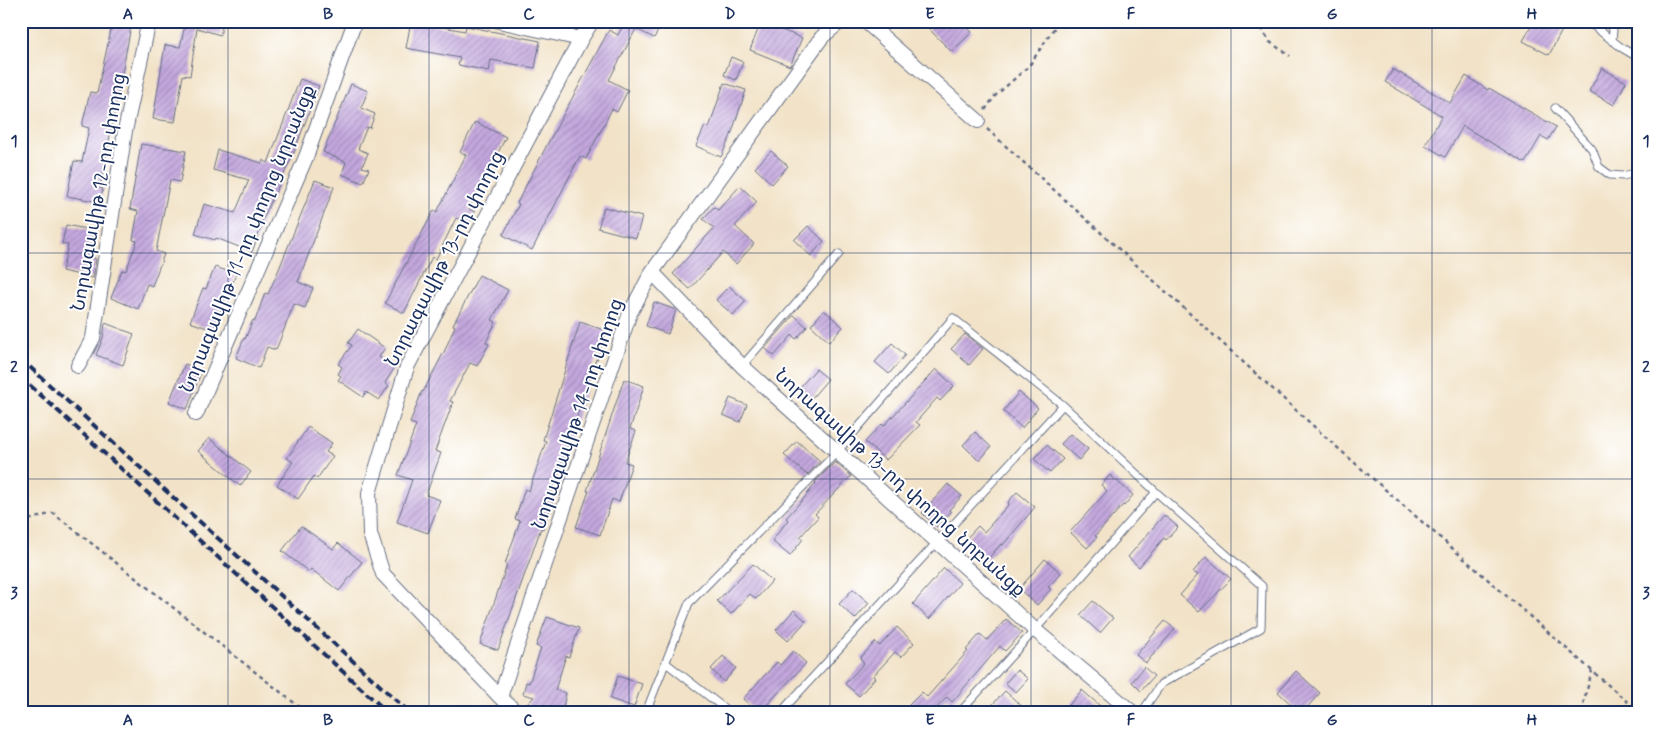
<svg xmlns="http://www.w3.org/2000/svg" width="1660" height="733" font-family="Mynerve,'Noto Sans Armenian',sans-serif">
  <style>
    .building { fill: url(#building-hatch) }
    .lines { fill: none; stroke-linecap: round; stroke-linejoin: round }
    .lane-casing { stroke: #666e83; stroke-width: 9 }
    .street-casing { stroke: #666e83; stroke-width: 16 }
    .path { stroke: #666e83; stroke-width: 2.5; stroke-dasharray: 4 4; stroke-linecap: butt }
    .lane { stroke: #fff; stroke-width: 7 }
    .street { stroke: #fff; stroke-width: 14 }
    .rail { stroke: #1b2f5e; stroke-width: 4; stroke-dasharray: 8 4; stroke-linecap: butt }
    .grid { fill: none; stroke: #1b2f5e; stroke-width: 1; stroke-opacity: 0.55 }
    .labels { text-anchor: middle; dominant-baseline: central; stroke-width: 4; stroke-linejoin: round; paint-order: stroke }
    .street-label { font-size: 19px; fill: #1b2f5e; stroke: #fff }
    .neatline { fill: none; stroke: #1b2f5e; stroke-width: 2 }
    .grid-label { font-size: 16px; text-anchor: middle; font-weight: bold; fill: #1b2f5e }
  </style>
  <defs>
    <pattern id="building-hatch" width="6" height="6" patternUnits="userSpaceOnUse" patternTransform="scale(1.25)"><rect width="6" height="6" fill="#c4a8de"/><path d="M-1 1l2-2M0 6l6-6M5 7l2-2" fill="none" stroke="#9e89b7"/></pattern>
  </defs>
  <rect width="100%" height="100%" fill="#fff"/>
  <filter id="ink" filterUnits="userSpaceOnUse"><feTurbulence type="fractalNoise" baseFrequency=".02" numOctaves="2"/><feDisplacementMap in="SourceGraphic" scale="10" xChannelSelector="R" yChannelSelector="G"/><feConvolveMatrix kernelMatrix="1 2 1 2 8 2 1 2 1" color-interpolation-filters="sRGB"/></filter>
  <filter id="wash" filterUnits="userSpaceOnUse"><feTurbulence type="fractalNoise" baseFrequency=".0096" numOctaves="4" result="noise"/><feDisplacementMap in="SourceGraphic" scale="20" xChannelSelector="R" yChannelSelector="G"/><feGaussianBlur stdDeviation="1.12" result="paint"/><feColorMatrix in="noise" values="0 0 0 0 0 0 0 0 0 0 0 0 0 0 0 0 0 1.4 0 .05"/><feComposite in="paint" operator="in"/></filter>
  <g filter="url(#wash)">
    <rect width="100%" height="100%" fill="#f2e3c8"/>
    <g id="blocks">
      <!-- building -->
      <path class="building" d="M 113,21 L 132,21 L 100,188 L 103,189 L 100,202 L 67,196 L 74,161 L 82,162 L 89,128 L 82,126 L 90,92 L 97,93 Z
        M 186,21 L 224,21 L 220,35 L 197,28 L 190,76 L 183,75 L 175,122 L 153,119 L 165,45 L 180,47 Z
        M 411,21 L 465,31 L 466,26 L 540,41 L 535,68 L 491,60 L 489,71 L 458,65 L 460,58 L 406,48 Z
        M 623,21 L 664,21 L 654,38 L 636,29 L 609,80 L 628,90 L 617,112 L 612,109 L 586,159 L 580,156 L 532,250 L 503,235 L 519,204 L 517,203 L 549,141 L 609,30 L 618,35 L 625,22 Z
        M 921,21 L 961,21 L 972,32 L 952,52 Z
        M 1534,21 L 1567,21 L 1549,55 L 1523,41 Z
        M 761,22 L 802,38 L 790,66 L 750,50 Z
        M 731,57 L 743,62 L 736,80 L 724,75 Z
        M 1602,68 L 1626,82 L 1614,105 L 1589,91 Z
        M 1393,69 L 1450,103 L 1466,76 L 1488,90 L 1489,88 L 1556,127 L 1548,140 L 1541,136 L 1525,163 L 1463,126 L 1445,157 L 1425,145 L 1442,116 L 1385,82 Z
        M 300,79 L 319,86 L 293,155 L 260,225 L 262,225 L 252,252 L 216,238 L 215,240 L 195,234 L 204,204 L 235,213 L 249,180 L 213,170 L 218,150 L 262,163 L 263,160 L 268,163 Z
        M 724,83 L 746,90 L 731,135 L 721,157 L 696,146 L 705,126 L 709,128 Z
        M 351,84 L 368,91 L 361,108 L 375,114 L 370,128 L 367,127 L 358,149 L 368,153 L 362,167 L 369,169 L 363,183 L 342,174 L 346,162 L 323,152 Z
        M 475,122 L 506,137 L 469,209 L 475,212 L 469,225 L 456,218 L 436,259 L 432,257 L 404,313 L 385,303 L 434,210 L 437,212 L 466,155 L 460,152 Z
        M 141,144 L 186,151 L 180,182 L 170,180 L 156,251 L 164,254 L 152,286 L 147,284 L 138,309 L 111,298 L 122,270 L 126,271 L 137,241 L 133,240 L 138,211 L 130,209 Z
        M 771,151 L 788,166 L 772,184 L 755,168 Z
        M 315,180 L 334,187 L 298,282 L 313,288 L 305,308 L 294,304 L 276,350 L 267,347 L 259,368 L 236,358 L 244,338 L 245,339 L 253,320 L 255,321 L 265,293 L 268,294 L 277,274 Z
        M 740,186 L 757,202 L 735,226 L 754,244 L 736,264 L 723,252 L 690,289 L 673,274 L 714,228 L 703,219 L 714,207 L 718,210 Z
        M 604,207 L 642,217 L 636,238 L 598,228 Z
        M 66,225 L 96,231 L 91,258 L 96,259 L 93,278 L 62,271 L 68,245 L 62,244 Z
        M 808,226 L 824,241 L 811,256 L 794,240 Z
        M 215,267 L 236,274 L 228,297 L 226,296 L 213,330 L 190,322 L 203,288 L 206,289 Z
        M 479,275 L 508,290 L 492,320 L 496,322 L 486,342 L 489,344 L 477,366 L 470,363 L 450,401 L 453,402 L 435,451 L 441,453 L 426,495 L 440,500 L 428,533 L 397,522 L 412,480 L 398,475 L 416,425 L 410,423 L 422,391 L 423,392 L 445,350 L 455,326 L 453,325 Z
        M 729,286 L 746,301 L 733,315 L 716,300 Z
        M 654,302 L 676,310 L 668,334 L 646,326 Z
        M 824,310 L 843,327 L 829,342 L 811,325 Z
        M 794,315 L 807,327 L 796,339 L 792,335 L 774,356 L 765,348 Z
        M 580,322 L 607,331 L 597,360 L 596,359 L 550,498 L 554,499 L 543,529 L 541,528 L 498,650 L 480,644 L 507,565 L 505,564 L 520,521 L 515,519 L 525,489 L 529,491 L 546,441 L 543,440 Z
        M 105,323 L 134,334 L 123,365 L 96,355 L 103,338 Z
        M 358,329 L 385,348 L 379,357 L 395,367 L 385,383 L 389,386 L 379,400 L 366,392 L 363,397 L 338,380 L 341,376 L 338,374 L 342,367 L 338,364 L 352,345 L 348,343 Z
        M 965,334 L 983,349 L 969,365 L 951,349 Z
        M 892,343 L 905,355 L 889,374 L 875,362 Z
        M 185,364 L 202,370 L 187,409 L 169,402 Z
        M 816,369 L 828,379 L 811,399 L 799,388 Z
        M 936,369 L 954,386 L 940,401 L 937,398 L 916,422 L 920,425 L 886,460 L 865,442 L 882,424 L 884,426 Z
        M 624,379 L 644,386 L 630,429 L 636,431 L 625,462 L 632,464 L 619,502 L 612,499 L 600,535 L 576,527 L 589,491 L 587,491 Z
        M 1019,392 L 1038,408 L 1022,428 L 1003,411 Z
        M 730,398 L 747,405 L 740,422 L 723,415 Z
        M 308,427 L 332,443 L 326,452 L 333,456 L 317,479 L 314,476 L 298,499 L 277,485 L 293,462 L 287,458 Z
        M 975,432 L 991,447 L 979,461 L 963,445 Z
        M 1070,434 L 1088,449 L 1079,460 L 1061,444 Z
        M 209,438 L 251,472 L 240,486 L 198,451 Z
        M 797,441 L 820,461 L 807,475 L 784,455 Z
        M 1047,445 L 1063,459 L 1050,473 L 1034,459 Z
        M 835,462 L 851,476 L 815,514 L 818,517 L 800,537 L 803,539 L 790,556 L 772,541 L 788,520 L 786,518 L 805,497 L 816,483 L 815,482 Z
        M 1110,475 L 1133,495 L 1124,506 L 1123,505 L 1095,536 L 1097,537 L 1087,548 L 1070,532 L 1107,491 L 1101,485 Z
        M 948,484 L 962,496 L 949,510 L 951,512 L 937,527 L 922,513 Z
        M 1017,492 L 1035,507 L 1003,545 L 1001,544 L 986,561 L 964,541 L 978,526 L 984,532 L 1009,504 L 1008,502 Z
        M 1164,515 L 1178,527 L 1166,540 L 1164,538 L 1139,567 L 1128,557 Z
        M 301,526 L 333,549 L 338,543 L 362,562 L 339,591 L 311,569 L 309,572 L 282,551 Z
        M 1206,557 L 1231,579 L 1199,612 L 1180,595 L 1198,575 L 1193,572 Z
        M 1045,559 L 1061,573 L 1048,587 L 1051,589 L 1037,605 L 1019,589 Z
        M 753,564 L 772,581 L 756,599 L 750,594 L 731,614 L 717,601 Z
        M 944,568 L 960,583 L 929,619 L 913,604 Z
        M 853,589 L 869,603 L 855,619 L 839,604 Z
        M 1093,601 L 1113,618 L 1100,633 L 1080,615 Z
        M 794,610 L 806,621 L 788,641 L 776,630 Z
        M 547,617 L 579,628 L 569,657 L 566,656 L 555,690 L 566,693 L 562,712 L 536,712 L 527,704 L 534,697 L 523,694 L 526,682 L 529,683 L 541,648 L 536,646 Z
        M 1006,619 L 1022,633 L 1005,651 L 1000,646 L 952,702 L 947,697 L 933,712 L 916,712 L 909,705 L 922,692 L 927,697 L 968,651 L 966,650 L 980,634 L 987,640 Z
        M 1165,621 L 1175,629 L 1146,663 L 1136,655 Z
        M 897,627 L 914,643 L 901,657 L 895,652 L 873,676 L 875,678 L 859,696 L 845,684 L 864,663 L 860,658 L 875,642 L 880,646 Z
        M 793,651 L 806,663 L 760,712 L 757,712 L 743,699 L 777,662 L 780,665 Z
        M 723,656 L 736,668 L 724,682 L 711,669 Z
        M 1144,667 L 1154,676 L 1141,691 L 1132,682 Z
        M 1017,670 L 1028,679 L 1016,692 L 1005,683 Z
        M 1296,671 L 1320,693 L 1303,712 L 1299,712 L 1278,692 Z
        M 618,676 L 642,684 L 634,707 L 610,699 Z
        M 1082,690 L 1107,712 L 1063,712 Z
        M 1005,691 L 1028,712 L 997,712 L 991,706 Z"/>
    </g>
  </g>
  <g filter="url(#ink)">
    <use href="#blocks" fill-opacity="0" stroke="#666e83" stroke-width="1"/>
    <g class="lines">
      <!-- lane casing -->
      <g class="lane-casing">
        <path id="lane" d="M 1587,21 L 1622,48 L 1639,58
          M 1610,21 L 1613,30 L 1612,41
          M 1555,108 L 1592,149 L 1599,167 L 1610,175 L 1623,176 L 1639,172
          M 742,366 L 839,254
          M 666,663 L 729,712
          M 646,712 L 689,603 L 837,452 L 953,318 L 1063,405 L 1156,492 L 1262,586 L 1261,628 L 1161,684 L 1142,712
          M 781,712 L 1063,405
          M 960,712 L 1035,630 L 1156,492"/>
      </g>
      <!-- street casing -->
      <g class="street-casing">
        <path id="street" d="M 499,21 L 581,39
          M 865,21 L 978,121
          M 652,272 L 742,366 L 1035,630 L 1132,712
          M 78,366 L 93,338 L 125,131 L 149,21
          M 196,414 L 306,157 L 355,21
          M 500,697 L 630,313 L 652,272 L 822,37 L 841,21
          M 516,712 L 500,697 L 383,574 L 370,534 L 369,493 L 407,367 L 581,39 L 592,21"/>
      </g>
      <!-- path -->
      <path class="path" d="M 1257,21 L 1270,42 L 1290,56
        M 985,110 L 995,96 L 1029,66 L 1052,31 L 1062,21
        M 987,129 L 1331,442 L 1639,712
        M 21,522 L 53,513 L 306,712
        M 1581,712 L 1592,671"/>
      <!-- lane -->
      <use href="#lane" class="lane"/>
      <!-- street -->
      <use href="#street" class="street"/>
      <!-- rail -->
      <path class="rail" d="M 21,359 L 409,712
        M 21,377 L 387,712"/>
    </g>
  </g>
  <!-- grid -->
  <path class="grid" d="M 228,21 L 228,712M 429,21 L 429,712M 629,21 L 629,712M 830,21 L 830,712M 1031,21 L 1031,712M 1231,21 L 1231,712M 1432,21 L 1432,712M 21,253 L 1639,253M 21,479 L 1639,479"/>
  <g class="labels">
    <!-- street labels -->
    <g class="street-label">
      <text transform="translate(99 192) rotate(-80)">Նորագավիթ 12-րդ փողոց</text>
      <text transform="translate(248 239) rotate(-68)">Նորագավիթ 11-րդ փողոց նրբանցք</text>
      <text transform="translate(445 259) rotate(-63)">Նորագավիթ 13-րդ փողոց</text>
      <text transform="translate(578 414) rotate(-71)">Նորագավիթ 14-րդ փողոց</text>
      <text transform="translate(900 483) rotate(42)">Նորագավիթ 13-րդ փողոց նրբանցք</text>
    </g>
  </g>
  <!-- margin -->
  <rect width="1660" height="733" fill="none" stroke="#fff" stroke-width="55"/>
  <rect x="28" y="28" width="1604" height="678" class="neatline"/>
  <g class="grid-label">
    <text x="128" y="19">A</text>
    <text x="328" y="19">B</text>
    <text x="529" y="19">C</text>
    <text x="730" y="19">D</text>
    <text x="930" y="19">E</text>
    <text x="1131" y="19">F</text>
    <text x="1332" y="19">G</text>
    <text x="1532" y="19">H</text>
    <text x="14" y="146">1</text>
    <text x="1646" y="146">1</text>
    <text x="14" y="372">2</text>
    <text x="1646" y="372">2</text>
    <text x="14" y="598">3</text>
    <text x="1646" y="598">3</text>
    <text x="128" y="725">A</text>
    <text x="328" y="725">B</text>
    <text x="529" y="725">C</text>
    <text x="730" y="725">D</text>
    <text x="930" y="725">E</text>
    <text x="1131" y="725">F</text>
    <text x="1332" y="725">G</text>
    <text x="1532" y="725">H</text>
  </g>
</svg>
